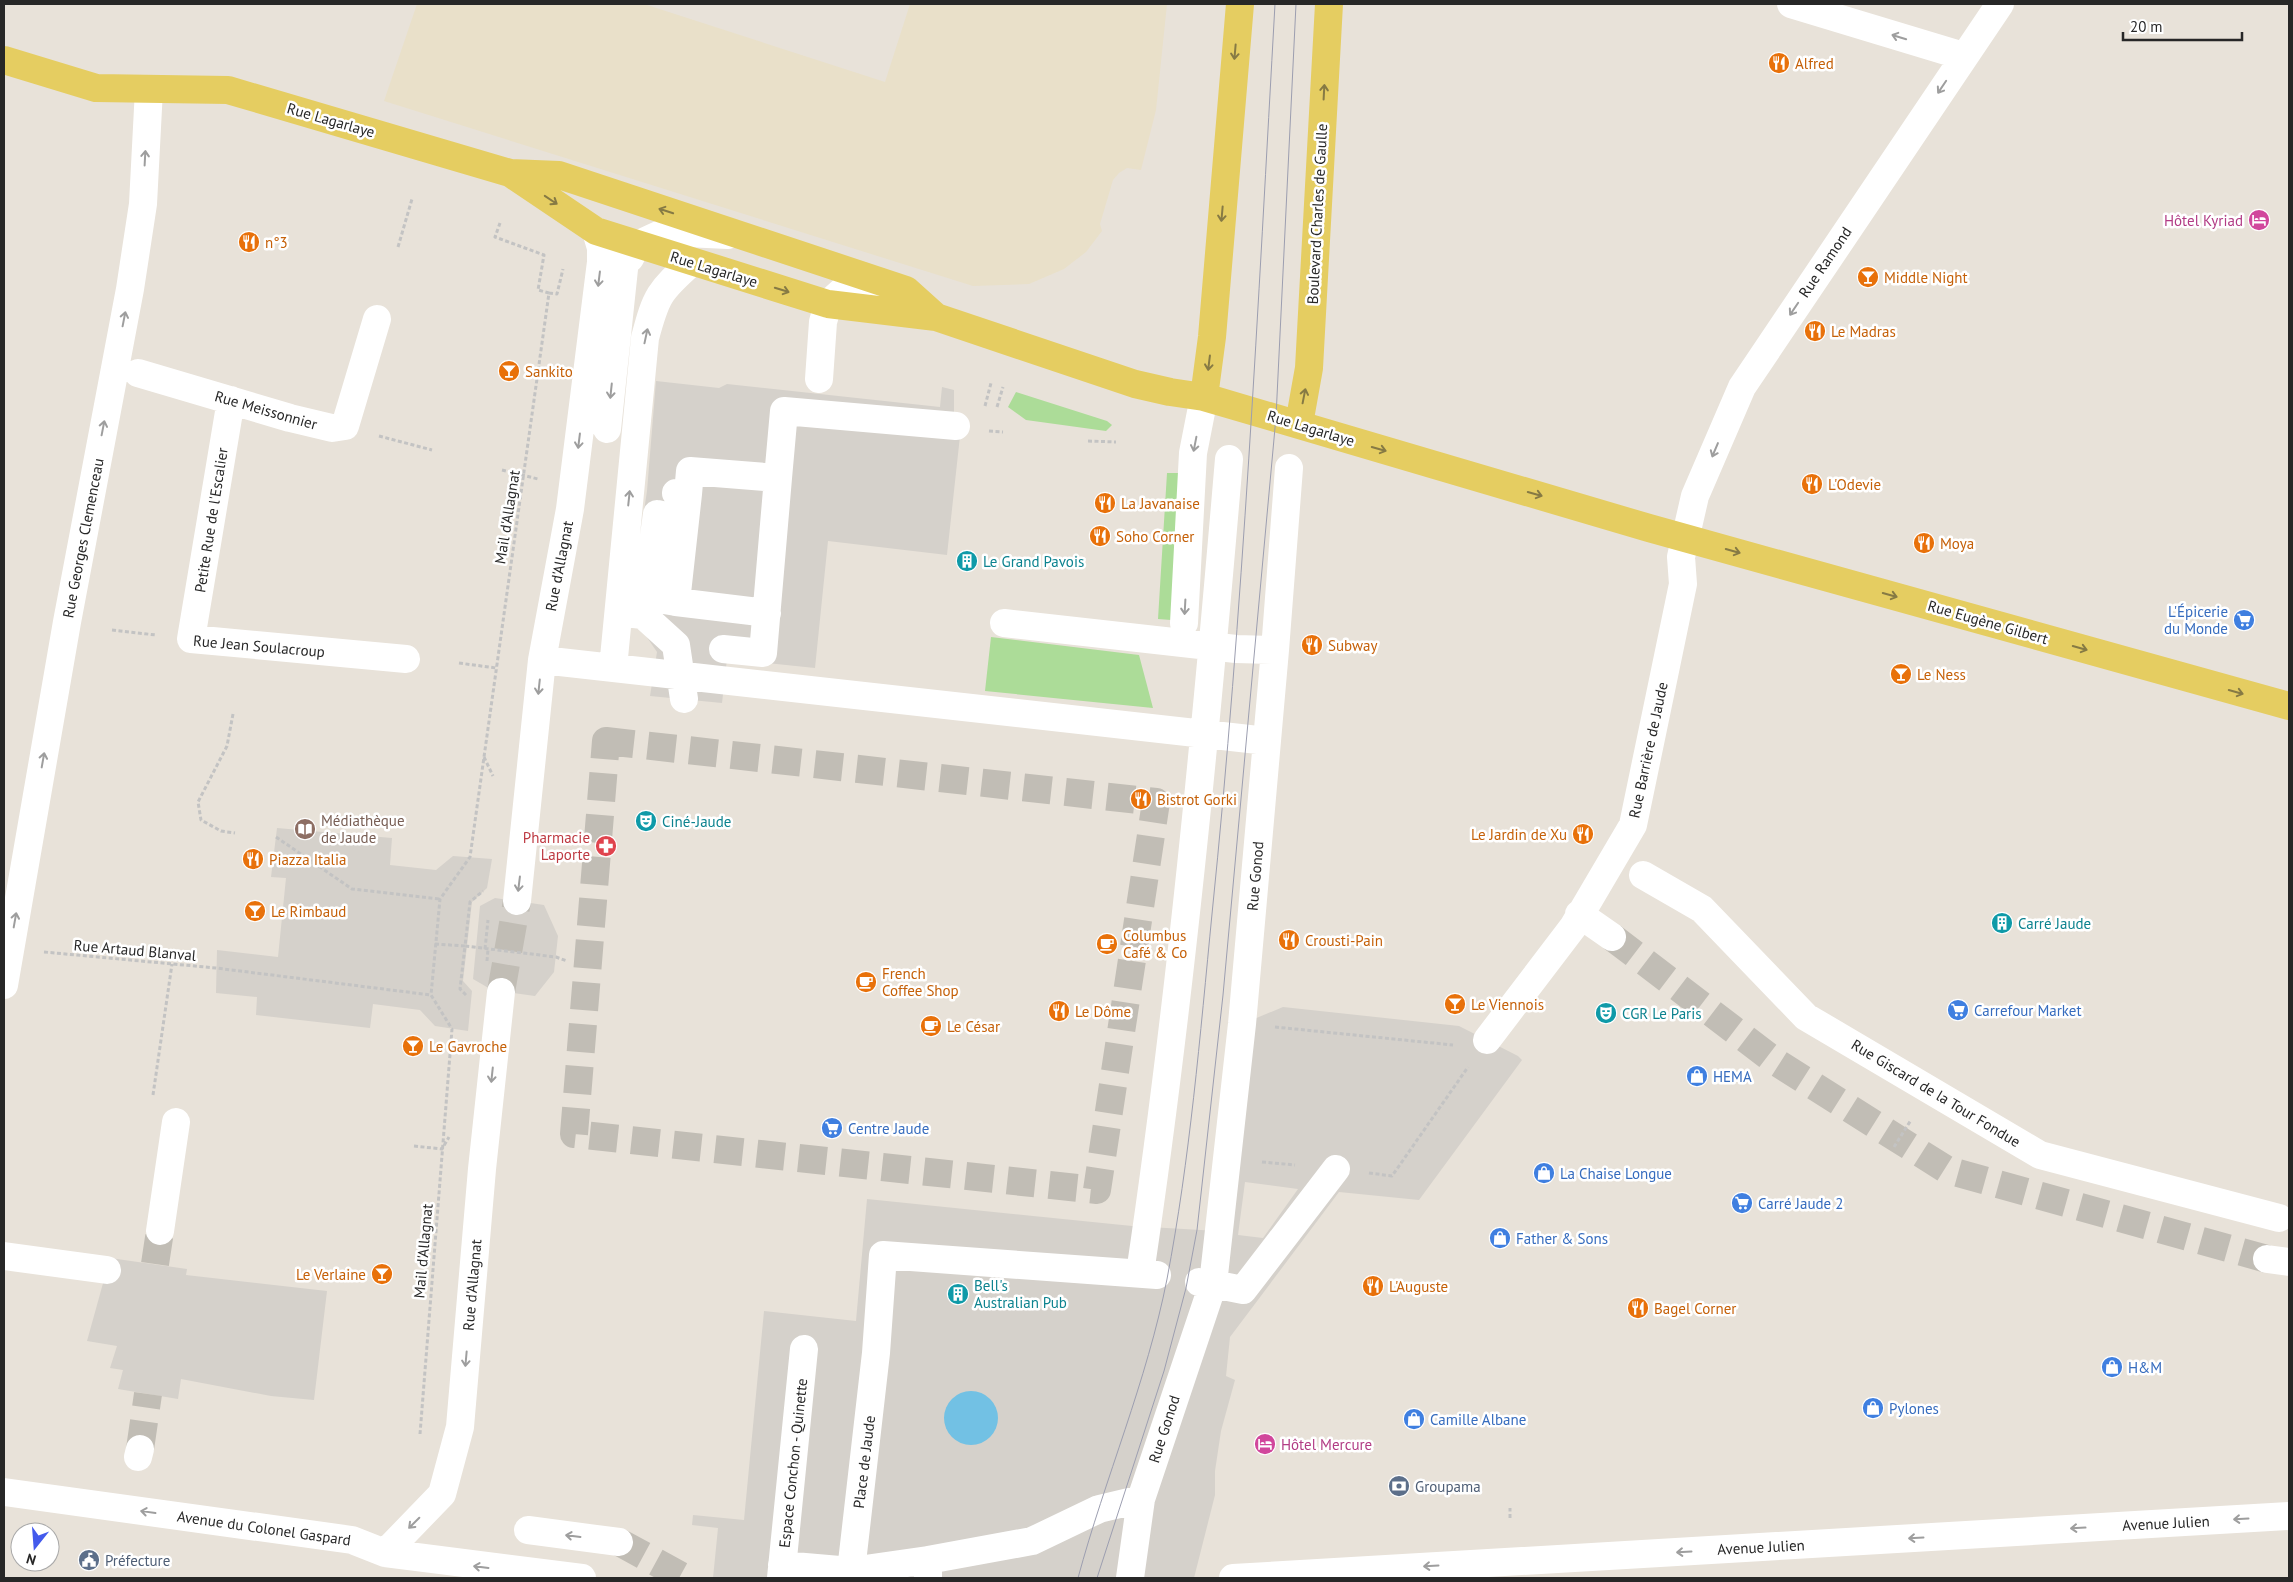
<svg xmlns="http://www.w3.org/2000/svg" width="2293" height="1582" font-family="'PT Sans',sans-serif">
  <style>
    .education { fill: #e9e0c9 }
    .green { fill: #acdc98 }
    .plaza { fill: #d5d1cb; fill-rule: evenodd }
    .water { fill: #72c1e4 }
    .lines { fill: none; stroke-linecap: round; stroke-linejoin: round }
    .minor-tunnel { stroke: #c1bdb5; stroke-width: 28; stroke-dasharray: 28 14; stroke-linecap: butt }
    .path { stroke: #c3c3c3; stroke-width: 3; stroke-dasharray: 4 2.5; stroke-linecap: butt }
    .minor { stroke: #fff; stroke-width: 28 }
    .major { stroke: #e5cd61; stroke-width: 28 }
    .tram { stroke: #9c9eb0; stroke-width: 1 }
    .oneway { stroke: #9e9e9e }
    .oneway2 { stroke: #867a44 }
    .labels { text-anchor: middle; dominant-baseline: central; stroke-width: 5; stroke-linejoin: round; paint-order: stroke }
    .food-label { font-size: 15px; fill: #c56008; stroke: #fff; text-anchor: start }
    .street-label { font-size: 15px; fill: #272727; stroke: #fff }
    .hotel-label { font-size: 15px; fill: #b23c85; stroke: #fff; text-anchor: end }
    .culture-label { font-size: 15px; fill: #0d838f; stroke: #fff; text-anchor: start }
    .shop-label { font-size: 15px; fill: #366cbe; stroke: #fff; text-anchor: start }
    .education-label { font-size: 15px; fill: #785e54; stroke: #fff; text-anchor: start }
    .health-label { font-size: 15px; fill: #be3a42; stroke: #fff; text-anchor: end }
    .service-label { font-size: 15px; fill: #4e5e75; stroke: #fff; text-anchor: start }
  </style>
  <rect width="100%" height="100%" fill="#e8e2d9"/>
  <!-- education -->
  <path class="education" d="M 417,4 L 644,4 L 885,82 L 910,4 L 1167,4 L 1156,110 L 1141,170 L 1127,168 L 1119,173 L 1113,180 L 1100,224 L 1102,231 L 1086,252 L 1064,269 L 1029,284 L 973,286 L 384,101 Z"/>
  <!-- green -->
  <path class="green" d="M 1016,392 L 1107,421 L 1112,425 L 1106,431 L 1026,420 L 1008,407 Z
    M 1167,473 L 1181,473 L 1171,620 L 1158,619 Z
    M 991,637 L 1139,655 L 1153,708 L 985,691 Z"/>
  <!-- plaza -->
  <path class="plaza" d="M 656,381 L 719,388 L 727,384 L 940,407 L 942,387 L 954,390 L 954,412 L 960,436 L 947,555 L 828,541 L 815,668 L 727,659 L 722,703 L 650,696 L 657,652 L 629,611 L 647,491 Z
    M 277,828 L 392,838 L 390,865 L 436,870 L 453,856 L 492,859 L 487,888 L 472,902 L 463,981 L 472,991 L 468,1031 L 435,1026 L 420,1010 L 373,1004 L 370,1028 L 256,1015 L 257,997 L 216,993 L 217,950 L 278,957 L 286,878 L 271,877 Z
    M 495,898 L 544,905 L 558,936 L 554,972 L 535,996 L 492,990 L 473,979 L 480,906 Z
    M 1283,1007 L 1459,1026 L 1518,1056 L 1522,1060 L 1419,1200 L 1339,1192 L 1230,1337 L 1226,1376 L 1235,1380 L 1221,1431 L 1215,1471 L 1215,1495 L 1194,1578 L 713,1578 L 718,1528 L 692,1525 L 693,1515 L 744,1520 L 764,1311 L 856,1321 L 867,1199 L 1132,1226 L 1218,1231 L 1242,1024 ZM 1245,1182 L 1298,1189 L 1263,1238 L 1238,1235 Z
    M 110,1258 L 187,1269 L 186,1275 L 327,1291 L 314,1400 L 271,1396 L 181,1379 L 178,1399 L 118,1389 L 123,1370 L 110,1368 L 117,1346 L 87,1341 Z"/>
  <!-- water -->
  <path class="water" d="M944 1418a27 27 0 1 1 54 0a27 27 0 1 1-54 0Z"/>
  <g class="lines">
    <!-- minor-tunnel -->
    <path class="minor-tunnel" d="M 606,741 L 1156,802 L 1097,1190 L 574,1134 Z
      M 1612,937 L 1776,1062 L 1947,1170 L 2267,1259
      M 501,992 L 517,901
      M 155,1264 L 160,1231
      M 140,1449 L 148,1394
      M 619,1542 L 685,1578"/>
    <!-- path -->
    <path class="path" d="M 398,247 L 412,199
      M 549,293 L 557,294 L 563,269
      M 985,406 L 991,383
      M 997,407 L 1003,387
      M 989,431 L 1003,432
      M 379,436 L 432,450
      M 1088,441 L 1116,442
      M 502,470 L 538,479
      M 112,630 L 156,635
      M 459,663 L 496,668
      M 233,714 L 227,746 L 198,802 L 201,820 L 221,831 L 235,833
      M 484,757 L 493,776
      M 276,837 L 352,889 L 440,899
      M 435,944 L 465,946 L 470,902 L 483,891
      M 485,949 L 488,920
      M 44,952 L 216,968 L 431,995
      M 487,961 L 488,949
      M 466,995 L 460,989 L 465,946 L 556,957 L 567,961
      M 1275,1027 L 1453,1045
      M 153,1095 L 172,964
      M 414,1146 L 442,1149 L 449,1137
      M 1894,1147 L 1911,1120
      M 1262,1162 L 1295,1165
      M 1369,1173 L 1392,1176 L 1468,1067
      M 420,1434 L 452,1029 L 431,995 L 440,899 L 470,857 L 549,293 L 538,290 L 544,255 L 495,237 L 500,223
      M 1510,1518 L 1510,1508"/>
    <!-- minor -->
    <path class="minor" d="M 1791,4 L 1963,56
      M 596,231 L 618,250 L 624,269 L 607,429
      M 630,258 L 637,245 L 665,232 L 728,235
      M 138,373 L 290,418 L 332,428 L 345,426 L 377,319
      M 819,379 L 823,322 L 828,304 L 849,285 L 885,288
      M 231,400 L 191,639 L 406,659
      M 676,493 L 688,494 L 690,471 L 778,478 L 784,411 L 956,426
      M 676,602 L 767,613
      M 635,604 L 634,614 L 643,615 L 676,645 L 684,699
      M 643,615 L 657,514 L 666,516 L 658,599 L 676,602 L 688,494
      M 1004,623 L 1236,649 L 1275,650
      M 1184,623 L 1193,453 L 1204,397
      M 723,649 L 763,653 L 778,478
      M 542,660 L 1267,741
      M 613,668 L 645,338 C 656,296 659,291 692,262
      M 1643,875 L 1702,909 L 1806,1017 L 2040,1155 L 2279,1218
      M 517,901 L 542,660 L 570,509 L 601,262 L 601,248 L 596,231
      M 1579,914 L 1612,937
      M 4,985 L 67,622 L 130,289 L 143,204 L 149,89
      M 1487,1040 L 1573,927 L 1633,825 L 1683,584 L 1681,557 L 1695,496 L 1742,387 L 2000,4
      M 160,1231 L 176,1122
      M 4,1256 L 107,1270
      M 2267,1259 L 2289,1262
      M 1140,1273 C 1180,1004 1206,731 1229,459
      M 1199,1282 L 1213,1284 L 1242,1024 L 1275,650 L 1289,468
      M 138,1457 L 140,1449
      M 4,1492 L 352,1540 L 385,1553 L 582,1578
      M 528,1530 L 619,1542
      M 385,1553 L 442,1494 L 460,1427 L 482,1169 L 501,992
      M 928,1560 L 1032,1541 L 1099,1509 L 1141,1499
      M 782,1565 L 851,1571 L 876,1353 L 883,1255 L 1157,1275
      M 851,1571 L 928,1560 L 928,1578
      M 781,1578 L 804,1349
      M 1130,1578 L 1141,1499 L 1213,1284 L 1243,1290 L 1336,1169
      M 1233,1578 L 2289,1516"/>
    <!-- major -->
    <path class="major" d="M 4,60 L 96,88 L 228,90 L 510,173 L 559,175 L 906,290 L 936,317
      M 510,173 L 596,231 L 828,304 L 936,317 L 1135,384 L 1170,392 L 1204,397 L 1649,528 L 2289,706
      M 1204,397 L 1212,337 L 1240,4
      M 1299,424 L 1309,368 L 1329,4"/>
    <!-- tram -->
    <path class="tram" d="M 1078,1578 C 1105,1478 1147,1381 1167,1279 C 1190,1159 1200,1036 1212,914 C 1243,611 1258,307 1275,4
      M 1097,1578 L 1164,1371 L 1186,1288 L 1197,1230 L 1223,995 L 1276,417 L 1296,4"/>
  </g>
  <!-- one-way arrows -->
  <defs><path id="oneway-shaft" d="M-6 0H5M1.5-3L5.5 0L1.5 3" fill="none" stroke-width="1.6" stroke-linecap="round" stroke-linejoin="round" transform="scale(1.25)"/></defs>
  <g class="oneway">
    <use href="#oneway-shaft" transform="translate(1899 37) rotate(-163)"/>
    <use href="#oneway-shaft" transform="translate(1942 87) rotate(124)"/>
    <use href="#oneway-shaft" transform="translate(145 158) rotate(-87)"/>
    <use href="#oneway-shaft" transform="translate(599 279) rotate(97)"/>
    <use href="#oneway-shaft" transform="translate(1794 309) rotate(124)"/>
    <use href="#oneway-shaft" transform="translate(124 319) rotate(-79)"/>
    <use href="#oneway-shaft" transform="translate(646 336) rotate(-78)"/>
    <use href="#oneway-shaft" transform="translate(611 391) rotate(96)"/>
    <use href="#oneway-shaft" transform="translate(103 428) rotate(-79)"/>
    <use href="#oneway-shaft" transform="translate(579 441) rotate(97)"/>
    <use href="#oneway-shaft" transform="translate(1195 444) rotate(101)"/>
    <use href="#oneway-shaft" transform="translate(1715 450) rotate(113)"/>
    <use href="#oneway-shaft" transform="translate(629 498) rotate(-84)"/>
    <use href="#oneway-shaft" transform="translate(1185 607) rotate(93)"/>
    <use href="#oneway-shaft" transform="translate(539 687) rotate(96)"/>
    <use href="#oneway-shaft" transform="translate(43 760) rotate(-80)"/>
    <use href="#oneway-shaft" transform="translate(519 884) rotate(97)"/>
    <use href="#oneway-shaft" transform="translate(15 920) rotate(-80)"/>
    <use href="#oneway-shaft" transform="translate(492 1075) rotate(96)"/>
    <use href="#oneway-shaft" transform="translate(466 1359) rotate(95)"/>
    <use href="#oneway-shaft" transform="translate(148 1512) rotate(-172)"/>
    <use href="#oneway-shaft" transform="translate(2241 1519) rotate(177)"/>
    <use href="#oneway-shaft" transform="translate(414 1523) rotate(135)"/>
    <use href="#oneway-shaft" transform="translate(2078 1528) rotate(177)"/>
    <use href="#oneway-shaft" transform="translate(573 1536) rotate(-173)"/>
    <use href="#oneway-shaft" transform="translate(1916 1538) rotate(177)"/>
    <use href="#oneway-shaft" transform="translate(1684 1552) rotate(177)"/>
    <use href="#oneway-shaft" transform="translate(1431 1566) rotate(177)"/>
    <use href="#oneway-shaft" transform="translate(481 1567) rotate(-173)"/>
  </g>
  <g class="oneway2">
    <use href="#oneway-shaft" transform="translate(1235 52) rotate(95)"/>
    <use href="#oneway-shaft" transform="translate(1324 92) rotate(-87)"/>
    <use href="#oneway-shaft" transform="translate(551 200) rotate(34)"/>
    <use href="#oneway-shaft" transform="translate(666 211) rotate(-162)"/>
    <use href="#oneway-shaft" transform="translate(1222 214) rotate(95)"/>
    <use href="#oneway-shaft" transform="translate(782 290) rotate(17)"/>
    <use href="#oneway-shaft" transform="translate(1209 363) rotate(97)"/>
    <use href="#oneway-shaft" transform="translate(1304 396) rotate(-79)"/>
    <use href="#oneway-shaft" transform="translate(1379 449) rotate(16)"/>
    <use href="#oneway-shaft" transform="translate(1535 494) rotate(16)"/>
    <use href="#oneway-shaft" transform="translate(1733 551) rotate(16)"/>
    <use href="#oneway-shaft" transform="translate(1890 595) rotate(16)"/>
    <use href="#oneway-shaft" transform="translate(2080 648) rotate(16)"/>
    <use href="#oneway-shaft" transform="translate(2236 692) rotate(16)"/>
  </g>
  <!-- icons -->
  <defs>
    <g id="restaurant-disc" transform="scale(1.125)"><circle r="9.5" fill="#e8710a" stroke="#fff"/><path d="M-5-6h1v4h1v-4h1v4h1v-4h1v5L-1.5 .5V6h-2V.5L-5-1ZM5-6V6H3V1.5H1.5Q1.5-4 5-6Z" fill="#fff"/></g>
    <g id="hotel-disc" transform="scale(1.125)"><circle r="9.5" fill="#d1479c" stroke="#fff"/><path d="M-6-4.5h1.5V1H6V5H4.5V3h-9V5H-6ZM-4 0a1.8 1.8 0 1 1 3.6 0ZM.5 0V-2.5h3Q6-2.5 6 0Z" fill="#fff"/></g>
    <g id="bar-disc" transform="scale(1.125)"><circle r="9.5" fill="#e8710a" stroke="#fff"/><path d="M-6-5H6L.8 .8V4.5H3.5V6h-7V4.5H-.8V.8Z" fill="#fff"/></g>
    <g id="building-disc" transform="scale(1.125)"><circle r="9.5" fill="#0f9aa8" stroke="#fff"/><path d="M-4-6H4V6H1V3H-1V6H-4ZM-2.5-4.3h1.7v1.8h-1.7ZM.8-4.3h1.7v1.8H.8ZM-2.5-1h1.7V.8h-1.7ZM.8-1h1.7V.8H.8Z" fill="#fff"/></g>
    <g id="supermarket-disc" transform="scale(1.125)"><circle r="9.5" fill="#3f7fe0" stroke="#fff"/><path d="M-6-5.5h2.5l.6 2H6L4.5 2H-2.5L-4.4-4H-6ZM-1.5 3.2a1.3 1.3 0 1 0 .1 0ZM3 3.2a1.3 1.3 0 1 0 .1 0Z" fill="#fff"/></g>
    <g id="theatre-disc" transform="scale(1.125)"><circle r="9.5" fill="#0f9aa8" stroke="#fff"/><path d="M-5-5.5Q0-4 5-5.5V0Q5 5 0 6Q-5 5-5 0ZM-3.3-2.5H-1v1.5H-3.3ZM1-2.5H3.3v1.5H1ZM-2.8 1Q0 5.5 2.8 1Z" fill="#fff"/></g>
    <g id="library-disc" transform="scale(1.125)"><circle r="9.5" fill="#8d6e63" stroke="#fff"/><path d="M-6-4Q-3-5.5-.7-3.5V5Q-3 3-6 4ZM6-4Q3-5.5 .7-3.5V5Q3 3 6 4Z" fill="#fff"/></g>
    <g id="pharmacy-disc" transform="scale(1.125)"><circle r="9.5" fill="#e0444e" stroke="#fff"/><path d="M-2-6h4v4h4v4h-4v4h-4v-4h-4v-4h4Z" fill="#fff"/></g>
    <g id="cafe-disc" transform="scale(1.125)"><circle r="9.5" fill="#e8710a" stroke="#fff"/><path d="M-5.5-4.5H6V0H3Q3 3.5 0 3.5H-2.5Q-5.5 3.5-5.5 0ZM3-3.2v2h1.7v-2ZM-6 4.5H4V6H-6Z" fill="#fff"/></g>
    <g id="shop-disc" transform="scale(1.125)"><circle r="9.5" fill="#3f7fe0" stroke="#fff"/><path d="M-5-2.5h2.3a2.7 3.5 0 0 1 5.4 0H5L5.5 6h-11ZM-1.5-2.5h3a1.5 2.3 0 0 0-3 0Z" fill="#fff"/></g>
    <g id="bank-disc" transform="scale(1.125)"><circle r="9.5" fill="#5c6f8a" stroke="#fff"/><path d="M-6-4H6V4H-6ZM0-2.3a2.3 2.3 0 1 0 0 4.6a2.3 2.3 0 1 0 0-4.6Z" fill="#fff"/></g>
    <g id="civic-disc" transform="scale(1.125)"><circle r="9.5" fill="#5c6f8a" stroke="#fff"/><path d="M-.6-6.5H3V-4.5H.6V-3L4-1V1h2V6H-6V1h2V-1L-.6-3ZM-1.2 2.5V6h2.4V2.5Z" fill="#fff"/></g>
  </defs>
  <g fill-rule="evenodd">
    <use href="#restaurant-disc" x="1779" y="63"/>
    <use href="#hotel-disc" x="2259" y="220"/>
    <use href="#restaurant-disc" x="249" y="242"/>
    <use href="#bar-disc" x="1868" y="277"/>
    <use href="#restaurant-disc" x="1815" y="331"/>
    <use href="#bar-disc" x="509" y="371"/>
    <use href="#restaurant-disc" x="1812" y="484"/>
    <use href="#restaurant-disc" x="1105" y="503"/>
    <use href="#restaurant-disc" x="1100" y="536"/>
    <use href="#restaurant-disc" x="1924" y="543"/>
    <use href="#building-disc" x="967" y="561"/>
    <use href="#supermarket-disc" x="2244" y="620"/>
    <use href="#restaurant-disc" x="1312" y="645"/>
    <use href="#bar-disc" x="1901" y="674"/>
    <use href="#restaurant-disc" x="1141" y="799"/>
    <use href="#theatre-disc" x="646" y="821"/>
    <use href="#library-disc" x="305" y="829"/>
    <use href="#restaurant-disc" x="1583" y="834"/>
    <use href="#pharmacy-disc" x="606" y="846"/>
    <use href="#restaurant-disc" x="253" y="859"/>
    <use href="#bar-disc" x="255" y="911"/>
    <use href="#building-disc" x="2002" y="923"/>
    <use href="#restaurant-disc" x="1289" y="940"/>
    <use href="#cafe-disc" x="1107" y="944"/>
    <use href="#cafe-disc" x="866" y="982"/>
    <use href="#bar-disc" x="1455" y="1004"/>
    <use href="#supermarket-disc" x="1958" y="1010"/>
    <use href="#restaurant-disc" x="1059" y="1011"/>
    <use href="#theatre-disc" x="1606" y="1013"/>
    <use href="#cafe-disc" x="931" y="1026"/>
    <use href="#bar-disc" x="413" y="1046"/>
    <use href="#shop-disc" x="1697" y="1076"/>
    <use href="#supermarket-disc" x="832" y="1128"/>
    <use href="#shop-disc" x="1544" y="1173"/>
    <use href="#supermarket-disc" x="1742" y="1203"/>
    <use href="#shop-disc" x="1500" y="1238"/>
    <use href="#bar-disc" x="382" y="1274"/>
    <use href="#restaurant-disc" x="1373" y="1286"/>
    <use href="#building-disc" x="958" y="1294"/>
    <use href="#restaurant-disc" x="1638" y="1308"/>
    <use href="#shop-disc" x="2112" y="1367"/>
    <use href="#shop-disc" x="1873" y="1408"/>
    <use href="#shop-disc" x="1414" y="1419"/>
    <use href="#hotel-disc" x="1265" y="1444"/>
    <use href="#bank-disc" x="1399" y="1486"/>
    <use href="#civic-disc" x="89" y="1560"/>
  </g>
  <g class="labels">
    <!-- food labels -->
    <g class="food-label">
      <text x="1795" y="63">Alfred</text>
      <text x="265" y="242">n°3</text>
      <text x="1884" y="277">Middle Night</text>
      <text x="1831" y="331">Le Madras</text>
      <text x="525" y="371">Sankito</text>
      <text x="1828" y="484">L'Odevie</text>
      <text x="1121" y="503">La Javanaise</text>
      <text x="1116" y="536">Soho Corner</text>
      <text x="1940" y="543">Moya</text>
      <text x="1328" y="645">Subway</text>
      <text x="1917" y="674">Le Ness</text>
      <text x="1157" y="799">Bistrot Gorki</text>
      <text x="1567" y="834" text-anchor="end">Le Jardin de Xu</text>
      <text x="269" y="859">Piazza Italia</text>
      <text x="271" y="911">Le Rimbaud</text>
      <text x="1123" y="935">Columbus<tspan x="1123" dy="17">Café &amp; Co</tspan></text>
      <text x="1305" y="940">Crousti-Pain</text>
      <text x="882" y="973">French<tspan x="882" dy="17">Coffee Shop</tspan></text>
      <text x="1471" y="1004">Le Viennois</text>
      <text x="1075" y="1011">Le Dôme</text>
      <text x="947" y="1026">Le César</text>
      <text x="429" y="1046">Le Gavroche</text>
      <text x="366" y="1274" text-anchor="end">Le Verlaine</text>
      <text x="1389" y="1286">L'Auguste</text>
      <text x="1654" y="1308">Bagel Corner</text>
    </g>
    <!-- street labels -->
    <g class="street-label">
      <text transform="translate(331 120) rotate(16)">Rue Lagarlaye</text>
      <text transform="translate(1317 214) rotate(-87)">Boulevard Charles de Gaulle</text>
      <text transform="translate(1825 262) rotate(-56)">Rue Ramond</text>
      <text transform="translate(714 269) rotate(17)">Rue Lagarlaye</text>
      <text transform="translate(266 410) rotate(16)">Rue Meissonnier</text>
      <text transform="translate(1311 428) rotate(17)">Rue Lagarlaye</text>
      <text transform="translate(507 517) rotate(-81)">Mail d'Allagnat</text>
      <text transform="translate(211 520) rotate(-81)">Petite Rue de l'Escalier</text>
      <text transform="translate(83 538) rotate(-79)">Rue Georges Clemenceau</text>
      <text transform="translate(559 566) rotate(-79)">Rue d'Allagnat</text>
      <text transform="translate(1988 622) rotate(16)">Rue Eugène Gilbert</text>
      <text transform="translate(259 646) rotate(5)">Rue Jean Soulacroup</text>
      <text transform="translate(1648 750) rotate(-78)">Rue Barrière de Jaude</text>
      <text transform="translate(1255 876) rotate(-85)">Rue Gonod</text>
      <text transform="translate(135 950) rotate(5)">Rue Artaud Blanval</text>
      <text transform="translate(1936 1093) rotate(31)">Rue Giscard de la Tour Fondue</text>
      <text transform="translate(423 1251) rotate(-85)">Mail d'Allagnat</text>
      <text transform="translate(472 1285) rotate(-85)">Rue d'Allagnat</text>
      <text transform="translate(1164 1429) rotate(-72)">Rue Gonod</text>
      <text transform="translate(864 1462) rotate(-83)">Place de Jaude</text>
      <text transform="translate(793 1463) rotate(-84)">Espace Conchon - Quinette</text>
      <text transform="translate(2166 1523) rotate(-3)">Avenue Julien</text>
      <text transform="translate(264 1528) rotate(8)">Avenue du Colonel Gaspard</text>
      <text transform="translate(1761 1547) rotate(-3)">Avenue Julien</text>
    </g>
    <!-- hotel labels -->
    <g class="hotel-label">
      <text x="2243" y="220">Hôtel Kyriad</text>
      <text x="1281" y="1444" text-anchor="start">Hôtel Mercure</text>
    </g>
    <!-- culture labels -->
    <g class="culture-label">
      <text x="983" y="561">Le Grand Pavois</text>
      <text x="662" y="821">Ciné-Jaude</text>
      <text x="2018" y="923">Carré Jaude</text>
      <text x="1622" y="1013">CGR Le Paris</text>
      <text x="974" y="1285">Bell's<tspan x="974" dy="17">Australian Pub</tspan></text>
    </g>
    <!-- shop labels -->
    <g class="shop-label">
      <text x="2228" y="611" text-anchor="end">L'Épicerie<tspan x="2228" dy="17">du Monde</tspan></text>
      <text x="1974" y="1010">Carrefour Market</text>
      <text x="1713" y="1076">HEMA</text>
      <text x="848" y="1128">Centre Jaude</text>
      <text x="1560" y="1173">La Chaise Longue</text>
      <text x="1758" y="1203">Carré Jaude 2</text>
      <text x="1516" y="1238">Father &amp; Sons</text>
      <text x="2128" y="1367">H&amp;M</text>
      <text x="1889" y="1408">Pylones</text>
      <text x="1430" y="1419">Camille Albane</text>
    </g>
    <!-- education labels -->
    <g class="education-label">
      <text x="321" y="820">Médiathèque<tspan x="321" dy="17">de Jaude</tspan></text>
    </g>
    <!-- health labels -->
    <g class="health-label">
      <text x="590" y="837">Pharmacie<tspan x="590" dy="17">Laporte</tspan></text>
    </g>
    <!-- service labels -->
    <g class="service-label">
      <text x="1415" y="1486">Groupama</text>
      <text x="105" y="1560">Préfecture</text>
    </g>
  </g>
  <!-- border -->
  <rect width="2293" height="1582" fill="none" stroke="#272727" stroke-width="10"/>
  <!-- north arrow -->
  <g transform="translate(35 1547) rotate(197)"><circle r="24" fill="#ffffff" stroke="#a9a9a9"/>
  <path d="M0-4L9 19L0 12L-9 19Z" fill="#435aec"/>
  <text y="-8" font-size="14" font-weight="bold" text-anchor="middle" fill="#272727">N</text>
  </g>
  <!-- scale -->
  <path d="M2123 32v8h119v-8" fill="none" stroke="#272727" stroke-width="2.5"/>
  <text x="2130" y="32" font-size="15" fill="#272727" stroke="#ffffff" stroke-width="4" paint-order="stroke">20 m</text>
</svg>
